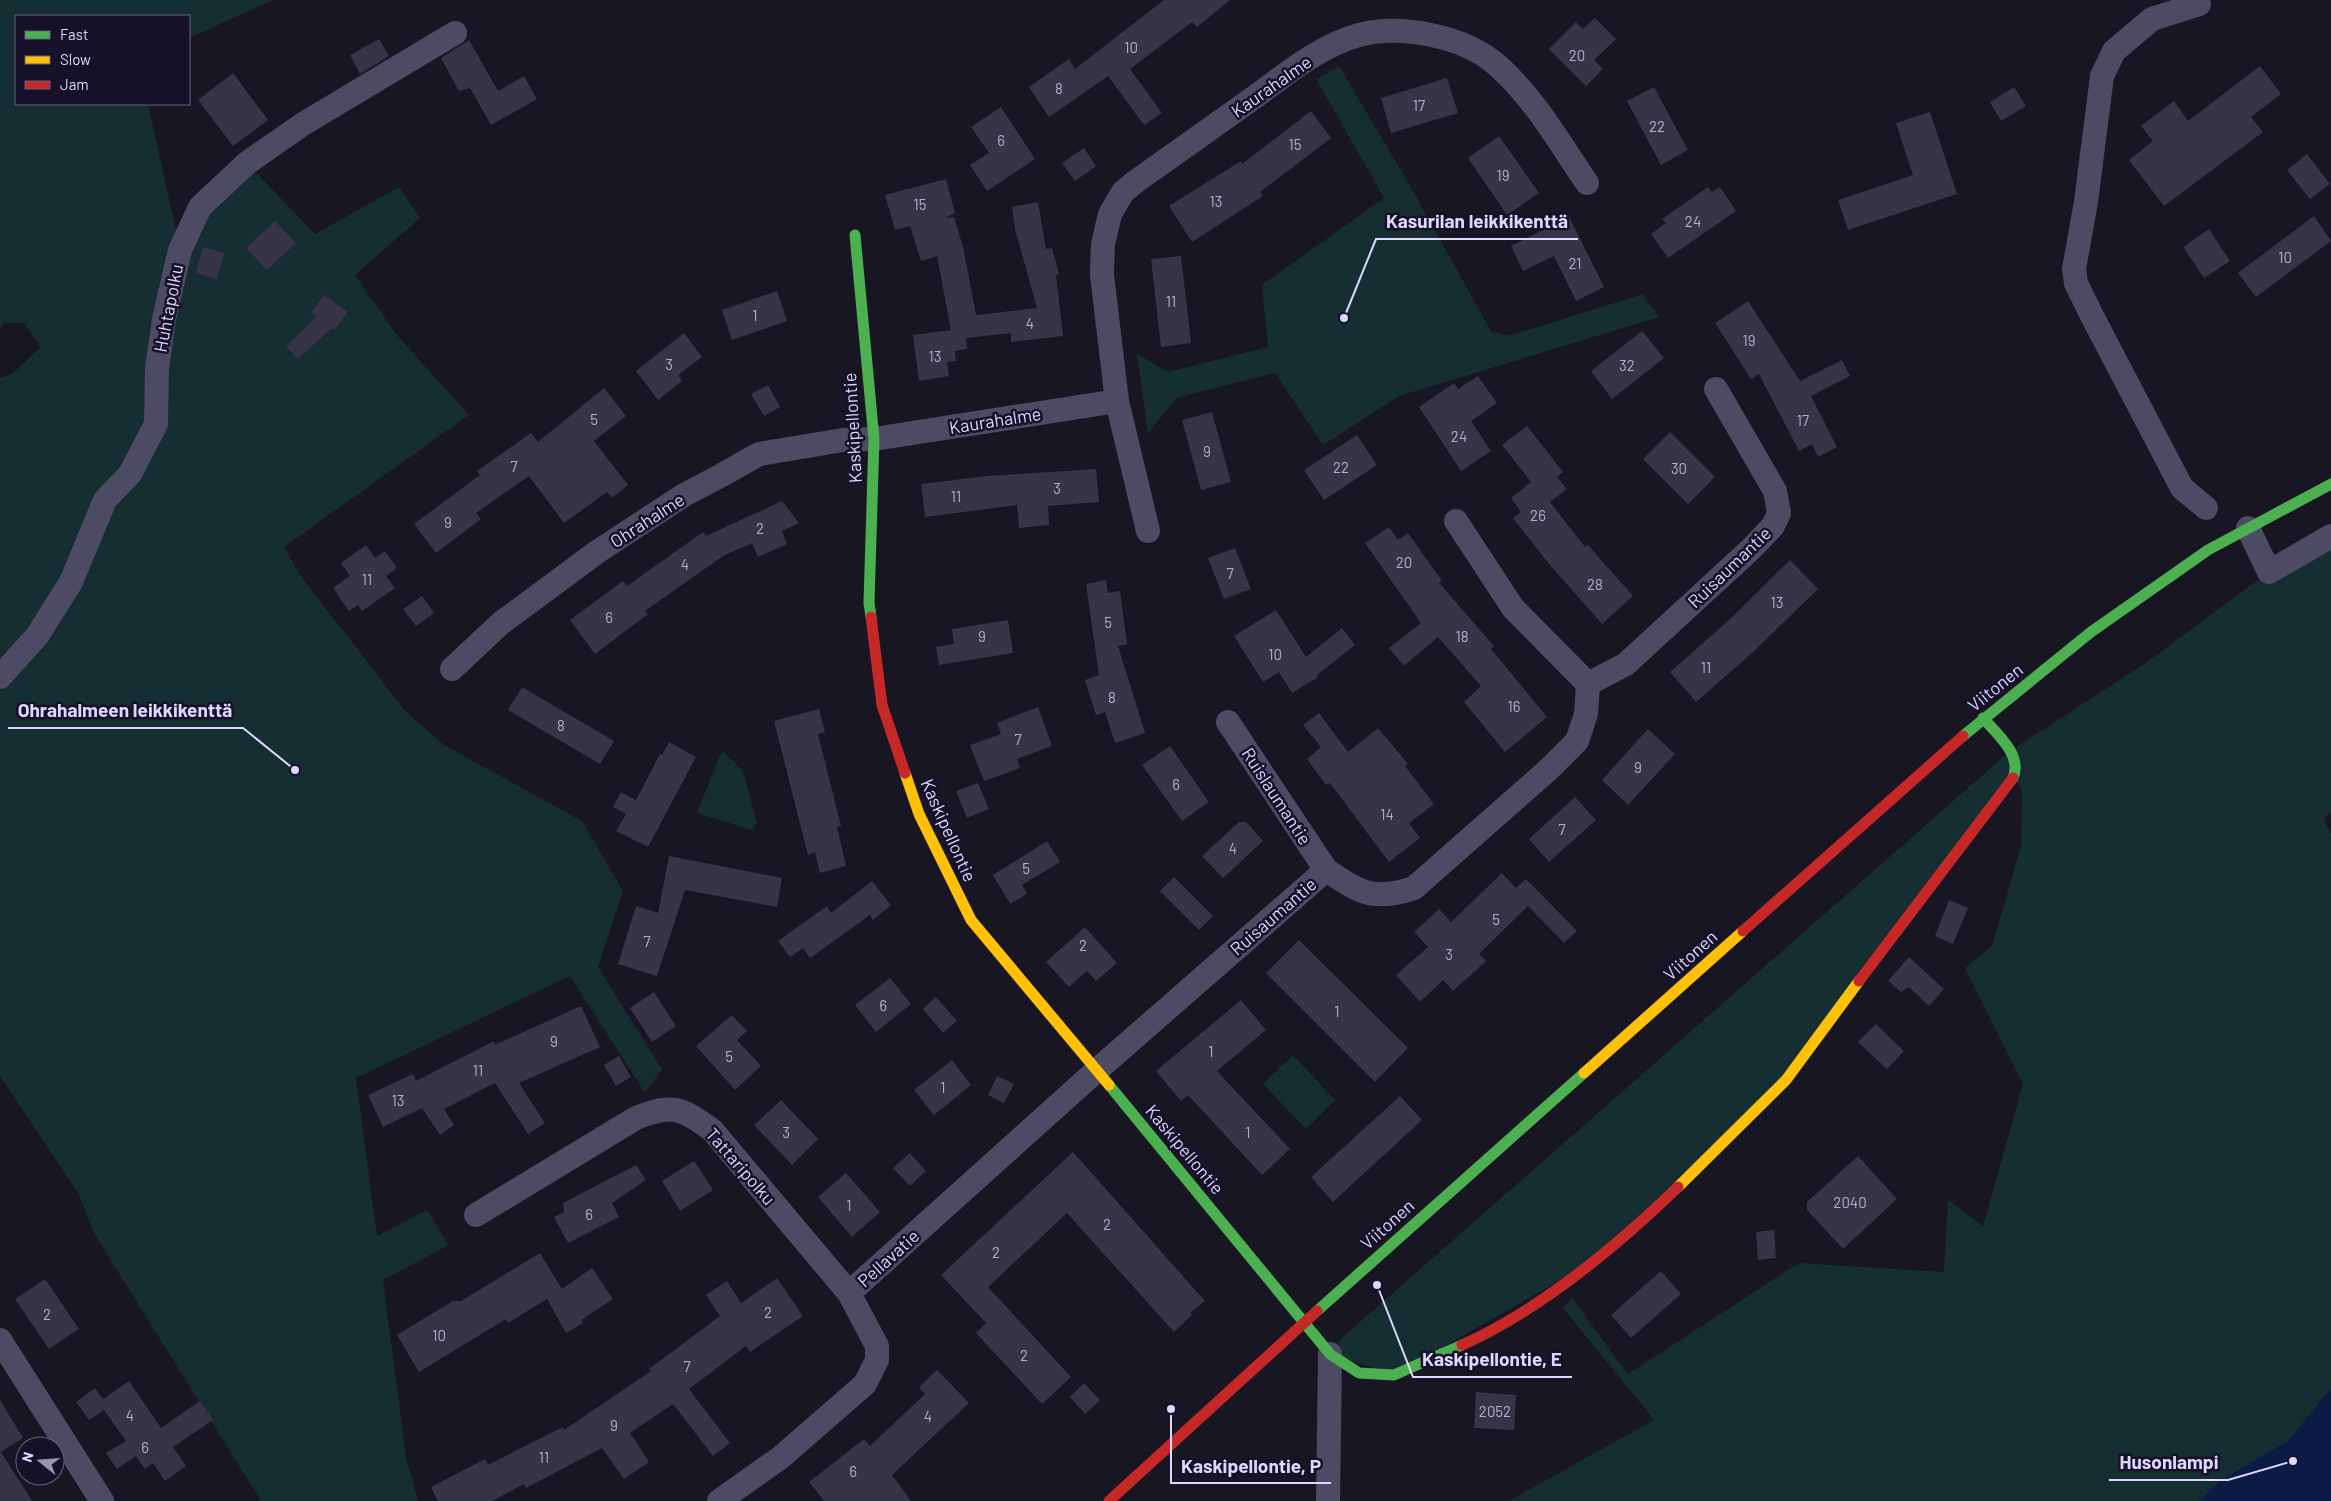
<svg xmlns="http://www.w3.org/2000/svg" width="2331" height="1501" font-family="Barlow,sans-serif">
  <style>
    .green { fill: #142e31 }
    .water { fill: #0b1b45 }
    .building { fill: #383345 }
    .lines { fill: none; stroke-linecap: round; stroke-linejoin: round }
    .street { stroke: #4d4a64; stroke-width: 24 }
    .fast { stroke: #4caf50; stroke-width: 11 }
    .slow { stroke: #ffc107; stroke-width: 11 }
    .jam { stroke: #c62828; stroke-width: 11 }
    .labels { text-anchor: middle; dominant-baseline: central; stroke-width: 5; stroke-linejoin: round; paint-order: stroke }
    .number-label { font-size: 15px; fill: #b4aed0 }
    .street-label { font-size: 18px; fill: #ded7ff; stroke: #161029 }
    .leader { fill: none; stroke: #ded7ff; stroke-width: 2 }
    .callout-dot { fill: #ded7ff; stroke: #161029; stroke-width: 2 }
    .callout-label { font-size: 19px; text-anchor: middle; font-weight: bold; fill: #ded7ff; stroke: #161029; stroke-width: 5; stroke-linejoin: round; paint-order: stroke }
  </style>
  <rect width="100%" height="100%" fill="#191623"/>
  <!-- green -->
  <path class="green" d="M 0,0 L 273,0 L 189,38 L 189,16 L 16,16 L 16,104 L 148,104 L 180,249 L 247,163 L 315,234 L 399,187 L 420,218 L 355,275 L 396,334 L 469,415 L 284,547 L 300,575 L 406,712 L 444,745 L 582,821 L 623,891 L 598,967 L 662,1069 L 645,1093 L 570,976 L 356,1078 L 377,1236 L 427,1210 L 449,1245 L 383,1280 L 406,1457 L 418,1501 L 261,1501 L 95,1235 L 78,1193 L 0,1076 L 0,378 L 12,374 L 41,347 L 24,323 L 4,323 L 0,328 Z
    M 1339,66 L 1408,182 L 1491,331 L 1509,336 L 1643,294 L 1659,317 L 1399,396 L 1323,445 L 1275,373 L 1176,398 L 1148,434 L 1137,354 L 1168,372 L 1268,347 L 1262,285 L 1384,198 L 1316,79 Z
    M 2331,536 L 2331,813 L 2323,818 L 2331,834 L 2331,1389 L 2287,1442 L 2222,1480 L 2199,1501 L 1509,1501 L 1654,1420 L 1563,1308 L 1572,1298 L 1628,1374 L 1799,1263 L 1944,1272 L 1948,1200 L 1983,1226 L 2023,1084 L 1965,968 L 1992,946 L 2021,846 L 2022,791 L 2015,774 L 1786,1080 L 1599,1258 L 1394,1375 L 1330,1354 L 1344,1336 L 2010,751 L 2144,664 L 2269,572 Z
    M 722,750 L 743,771 L 757,823 L 752,830 L 697,813 Z
    M 1293,1055 L 1335,1100 L 1306,1129 L 1263,1084 Z"/>
  <!-- water -->
  <path class="water" d="M 2331,1389 L 2331,1501 L 2199,1501 L 2222,1480 L 2287,1442 Z"/>
  <!-- building -->
  <path class="building" d="M 1164,0 L 1230,0 L 1197,27 L 1192,22 L 1130,69 L 1162,113 L 1144,125 L 1108,76 L 1049,117 L 1029,87 L 1069,59 L 1075,69 Z
    M 1595,18 L 1616,39 L 1594,60 L 1603,69 L 1586,86 L 1549,49 L 1576,22 L 1583,29 Z
    M 379,39 L 389,56 L 360,74 L 350,55 Z
    M 469,40 L 498,91 L 524,76 L 537,99 L 491,125 L 470,88 L 459,91 L 441,58 Z
    M 2260,66 L 2281,94 L 2251,117 L 2263,132 L 2164,206 L 2129,160 L 2153,141 L 2141,126 L 2174,101 L 2188,121 Z
    M 233,73 L 268,120 L 233,146 L 198,100 Z
    M 1447,78 L 1458,113 L 1391,133 L 1381,98 Z
    M 1654,87 L 1688,150 L 1661,165 L 1627,101 Z
    M 2014,87 L 2026,106 L 2001,121 L 1990,102 Z
    M 1001,107 L 1035,159 L 987,191 L 970,165 L 989,153 L 971,127 Z
    M 1311,111 L 1331,138 L 1260,192 L 1263,196 L 1192,242 L 1169,206 L 1241,161 L 1242,164 Z
    M 1930,112 L 1957,194 L 1848,230 L 1838,200 L 1913,175 L 1896,123 Z
    M 1499,136 L 1539,193 L 1507,215 L 1468,158 Z
    M 1084,148 L 1096,166 L 1075,181 L 1062,163 Z
    M 2307,154 L 2330,184 L 2310,199 L 2287,170 Z
    M 946,179 L 955,213 L 945,218 L 954,217 L 963,247 L 976,315 L 1037,308 L 1015,229 L 1012,207 L 1038,202 L 1046,249 L 1052,248 L 1059,274 L 1056,275 L 1063,336 L 1011,342 L 1011,333 L 966,338 L 967,349 L 955,351 L 956,361 L 947,362 L 949,376 L 919,381 L 913,335 L 951,330 L 937,256 L 921,261 L 910,226 L 895,230 L 885,195 Z
    M 1708,187 L 1712,192 L 1720,187 L 1736,211 L 1668,258 L 1651,234 L 1666,223 L 1662,219 Z
    M 2314,216 L 2331,241 L 2256,297 L 2238,273 Z
    M 1569,217 L 1604,287 L 1576,301 L 1554,256 L 1523,271 L 1511,246 Z
    M 275,221 L 296,243 L 267,270 L 246,248 Z
    M 2209,229 L 2230,261 L 2204,278 L 2183,247 Z
    M 203,247 L 224,253 L 217,279 L 196,273 Z
    M 1181,256 L 1191,343 L 1161,347 L 1151,259 Z
    M 777,291 L 787,321 L 732,340 L 722,310 Z
    M 324,295 L 348,312 L 334,330 L 332,328 L 298,359 L 286,346 L 317,317 L 311,313 Z
    M 1748,301 L 1800,381 L 1842,360 L 1850,376 L 1811,396 L 1837,447 L 1818,457 L 1812,444 L 1799,451 L 1759,374 L 1751,379 L 1715,323 Z
    M 1642,331 L 1664,358 L 1612,399 L 1591,371 Z
    M 684,333 L 702,357 L 678,375 L 682,381 L 658,400 L 636,371 Z
    M 1478,376 L 1497,403 L 1471,421 L 1491,451 L 1461,471 L 1419,407 L 1454,383 L 1458,389 Z
    M 768,385 L 780,407 L 764,416 L 751,394 Z
    M 604,388 L 626,416 L 594,441 L 628,485 L 612,498 L 607,492 L 564,523 L 529,476 L 476,513 L 481,519 L 436,553 L 414,524 L 480,475 L 477,471 L 531,433 L 538,442 Z
    M 1212,412 L 1231,482 L 1201,490 L 1182,420 Z
    M 1527,426 L 1563,472 L 1557,477 L 1567,489 L 1550,502 L 1585,547 L 1588,545 L 1633,596 L 1602,624 L 1549,564 L 1513,518 L 1521,512 L 1511,498 L 1531,482 L 1502,445 Z
    M 1670,432 L 1715,477 L 1688,504 L 1643,459 Z
    M 1357,435 L 1377,465 L 1324,500 L 1304,470 Z
    M 1096,469 L 1099,502 L 1048,506 L 1049,525 L 1019,528 L 1017,505 L 925,517 L 921,484 L 987,476 Z
    M 782,501 L 799,523 L 782,531 L 787,544 L 758,557 L 752,543 L 723,556 L 645,611 L 648,614 L 595,654 L 570,620 L 623,581 L 627,586 L 703,532 L 706,536 Z
    M 1389,527 L 1398,540 L 1408,533 L 1442,581 L 1439,583 L 1494,646 L 1491,649 L 1547,717 L 1505,752 L 1464,702 L 1481,686 L 1438,637 L 1404,666 L 1389,648 L 1421,623 L 1365,543 Z
    M 366,545 L 375,558 L 385,551 L 397,568 L 386,576 L 395,588 L 362,611 L 358,605 L 349,611 L 333,588 L 350,576 L 341,563 Z
    M 1235,548 L 1251,589 L 1224,599 L 1208,558 Z
    M 1790,560 L 1818,589 L 1752,653 L 1696,702 L 1670,672 L 1726,623 Z
    M 1106,580 L 1108,593 L 1120,591 L 1127,644 L 1118,646 L 1145,733 L 1115,743 L 1105,712 L 1096,715 L 1085,680 L 1099,675 L 1086,584 Z
    M 422,596 L 434,613 L 416,626 L 403,609 Z
    M 1276,610 L 1306,657 L 1342,628 L 1355,645 L 1317,675 L 1318,677 L 1292,693 L 1279,672 L 1263,682 L 1234,636 Z
    M 1008,620 L 1013,653 L 939,665 L 936,647 L 954,644 L 952,629 Z
    M 522,687 L 614,741 L 600,764 L 508,710 Z
    M 1038,707 L 1052,746 L 1017,759 L 1020,768 L 984,781 L 970,745 L 1001,734 L 997,723 Z
    M 819,709 L 825,732 L 818,734 L 841,826 L 837,827 L 846,866 L 820,873 L 815,852 L 808,855 L 774,721 Z
    M 1319,713 L 1348,752 L 1378,728 L 1408,764 L 1405,766 L 1434,804 L 1409,823 L 1420,838 L 1389,862 L 1330,783 L 1326,785 L 1307,759 L 1321,747 L 1303,725 Z
    M 1648,729 L 1675,754 L 1628,805 L 1602,780 Z
    M 669,742 L 696,757 L 648,847 L 616,831 L 626,814 L 613,807 L 621,792 L 636,800 L 660,754 L 662,755 Z
    M 1170,746 L 1209,802 L 1182,821 L 1142,765 Z
    M 978,783 L 989,809 L 967,818 L 956,791 Z
    M 1575,797 L 1596,820 L 1549,862 L 1529,839 Z
    M 1239,822 L 1246,822 L 1263,841 L 1223,878 L 1202,856 Z
    M 1047,841 L 1060,862 L 1022,885 L 1027,894 L 1010,904 L 993,875 Z
    M 669,856 L 782,878 L 777,907 L 685,890 L 657,976 L 618,964 L 636,906 L 658,913 Z
    M 1502,873 L 1516,888 L 1526,879 L 1577,931 L 1564,943 L 1528,906 L 1479,954 L 1486,961 L 1453,991 L 1443,980 L 1420,1002 L 1396,975 L 1428,947 L 1414,932 L 1439,909 L 1451,922 Z
    M 1174,877 L 1213,916 L 1199,930 L 1160,891 Z
    M 872,881 L 891,905 L 873,920 L 870,915 L 810,958 L 803,948 L 790,957 L 778,941 L 827,906 L 831,913 Z
    M 1949,900 L 1968,908 L 1953,944 L 1935,936 Z
    M 1085,927 L 1117,963 L 1096,981 L 1087,971 L 1069,987 L 1046,962 Z
    M 1299,940 L 1408,1048 L 1375,1082 L 1266,973 Z
    M 1909,957 L 1944,989 L 1929,1006 L 1909,987 L 1901,992 L 1888,981 Z
    M 890,978 L 911,1004 L 876,1032 L 855,1005 Z
    M 654,992 L 676,1026 L 652,1042 L 630,1008 Z
    M 936,997 L 957,1021 L 943,1033 L 923,1009 Z
    M 1241,1000 L 1266,1030 L 1217,1071 L 1290,1149 L 1262,1175 L 1188,1095 L 1181,1101 L 1156,1071 Z
    M 581,1006 L 600,1047 L 519,1083 L 545,1123 L 528,1134 L 495,1083 L 444,1109 L 454,1125 L 440,1135 L 422,1108 L 383,1127 L 368,1095 L 413,1074 L 416,1081 L 494,1041 L 495,1045 Z
    M 732,1015 L 747,1031 L 737,1040 L 761,1066 L 735,1090 L 696,1046 Z
    M 1876,1024 L 1904,1051 L 1887,1069 L 1858,1042 Z
    M 619,1056 L 631,1077 L 616,1086 L 604,1065 Z
    M 952,1060 L 971,1085 L 934,1115 L 914,1090 Z
    M 997,1076 L 1014,1084 L 1004,1103 L 988,1095 Z
    M 1400,1096 L 1422,1120 L 1333,1202 L 1311,1177 Z
    M 781,1100 L 818,1139 L 792,1165 L 754,1125 Z
    M 1073,1152 L 1205,1301 L 1190,1313 L 1192,1315 L 1174,1332 L 1067,1213 L 988,1287 L 1071,1377 L 1042,1404 L 976,1333 L 986,1323 L 941,1275 Z
    M 910,1153 L 926,1171 L 910,1186 L 893,1168 Z
    M 1858,1156 L 1897,1199 L 1843,1249 L 1807,1210 L 1807,1202 Z
    M 694,1161 L 713,1190 L 680,1211 L 662,1181 Z
    M 636,1165 L 646,1180 L 612,1203 L 619,1217 L 568,1243 L 554,1217 L 564,1212 L 563,1203 Z
    M 846,1173 L 880,1212 L 852,1237 L 818,1197 Z
    M 1774,1230 L 1776,1258 L 1758,1260 L 1756,1232 Z
    M 540,1253 L 562,1289 L 592,1268 L 613,1299 L 581,1320 L 583,1323 L 566,1333 L 547,1299 L 508,1323 L 506,1319 L 419,1372 L 397,1335 L 453,1301 L 461,1301 Z
    M 1661,1271 L 1681,1294 L 1631,1338 L 1611,1315 Z
    M 777,1278 L 803,1316 L 750,1352 L 746,1346 L 689,1389 L 730,1443 L 713,1456 L 673,1404 L 630,1433 L 649,1462 L 624,1479 L 602,1448 L 526,1488 L 524,1484 L 492,1501 L 438,1501 L 431,1487 L 485,1459 L 488,1465 L 563,1427 L 564,1430 L 651,1371 L 649,1369 L 720,1316 L 706,1295 L 727,1281 L 741,1303 Z
    M 45,1279 L 79,1329 L 49,1349 L 15,1299 Z
    M 937,1370 L 969,1403 L 892,1475 L 911,1501 L 824,1501 L 809,1482 L 864,1439 L 870,1446 L 925,1394 L 919,1387 Z
    M 129,1381 L 161,1428 L 200,1401 L 213,1420 L 173,1447 L 186,1466 L 165,1481 L 153,1463 L 145,1469 L 136,1456 L 117,1469 L 106,1453 L 126,1441 L 104,1410 L 89,1420 L 76,1402 L 95,1388 L 103,1399 Z
    M 1084,1383 L 1100,1400 L 1085,1414 L 1070,1397 Z
    M 1476,1392 L 1516,1395 L 1514,1430 L 1474,1428 Z
    M 0,1400 L 23,1438 L 1,1452 L 32,1501 L 0,1501 Z"/>
  <g class="lines">
    <!-- street -->
    <path class="street" d="M 2199,4 L 2152,19 L 2114,51 L 2102,76 L 2086,202 L 2074,269 L 2076,283 L 2091,314 L 2182,488 L 2206,508
      M 2248,528 L 2269,572 L 2331,536
      M 1148,531 L 1117,401 L 1102,275 L 1103,244 L 1110,214 L 1123,192 L 1135,182 C 1174,154 1213,127 1252,99 C 1285,75 1319,46 1359,35 C 1401,24 1465,36 1498,66 C 1535,99 1559,142 1587,183
      M 452,669 L 501,623 L 597,552 L 684,495 L 722,475 L 759,454 L 843,440 L 874,439 L 1117,401
      M 0,677 L 37,636 L 71,582 L 105,500 L 130,474 L 156,424 L 157,368 L 164,319 L 180,250 L 200,207 L 247,163 L 303,124 L 455,33
      M 1588,684 L 1626,664 L 1751,549 L 1773,526 L 1779,513 L 1775,491 L 1716,389
      M 1228,722 L 1326,870
      M 476,1215 L 636,1118 C 673,1103 681,1108 712,1130 L 849,1293
      M 0,1340 L 102,1501
      M 719,1501 L 780,1458 L 865,1384 L 877,1360 L 877,1346 L 849,1293 L 1096,1071 L 1326,870 C 1360,892 1372,902 1414,888 L 1548,770 L 1577,741 L 1586,714 L 1588,684 L 1513,608 L 1456,521
      M 1328,1501 L 1330,1354"/>
    <!-- fast -->
    <path class="fast" d="M 855,235 L 874,439 L 869,603 L 871,617
      M 1983,718 C 1996,733 2023,755 2013,778
      M 1963,736 L 2091,632 L 2208,550 L 2331,484
      M 1109,1085 L 1330,1354 L 1359,1373 L 1394,1375 L 1462,1345
      M 1317,1311 L 1584,1073"/>
    <!-- slow -->
    <path class="slow" d="M 905,773 L 919,814 L 971,920 L 1109,1085
      M 1584,1073 L 1743,931
      M 1678,1187 L 1786,1080 L 1859,981"/>
    <!-- jam -->
    <path class="jam" d="M 871,617 L 882,705 L 905,773
      M 1743,931 L 1963,736
      M 1859,981 L 2013,778
      M 1462,1345 C 1542,1309 1616,1247 1678,1187
      M 1109,1501 L 1317,1311"/>
  </g>
  <g class="labels">
    <!-- number labels -->
    <g class="number-label">
      <text x="1131" y="47">10</text>
      <text x="1577" y="55">20</text>
      <text x="1059" y="88">8</text>
      <text x="1419" y="105">17</text>
      <text x="1657" y="126">22</text>
      <text x="1001" y="140">6</text>
      <text x="1295" y="144">15</text>
      <text x="1503" y="175">19</text>
      <text x="1216" y="201">13</text>
      <text x="920" y="204">15</text>
      <text x="1693" y="221">24</text>
      <text x="2285" y="257">10</text>
      <text x="1575" y="263">21</text>
      <text x="1171" y="301">11</text>
      <text x="755" y="315">1</text>
      <text x="1030" y="323">4</text>
      <text x="1749" y="340">19</text>
      <text x="935" y="356">13</text>
      <text x="669" y="364">3</text>
      <text x="1627" y="365">32</text>
      <text x="594" y="419">5</text>
      <text x="1803" y="420">17</text>
      <text x="1459" y="436">24</text>
      <text x="1207" y="451">9</text>
      <text x="514" y="466">7</text>
      <text x="1341" y="467">22</text>
      <text x="1679" y="468">30</text>
      <text x="1057" y="488">3</text>
      <text x="956" y="496">11</text>
      <text x="1538" y="515">26</text>
      <text x="448" y="522">9</text>
      <text x="760" y="528">2</text>
      <text x="1404" y="562">20</text>
      <text x="685" y="564">4</text>
      <text x="1230" y="573">7</text>
      <text x="367" y="579">11</text>
      <text x="1595" y="584">28</text>
      <text x="1777" y="602">13</text>
      <text x="609" y="617">6</text>
      <text x="1108" y="622">5</text>
      <text x="982" y="636">9</text>
      <text x="1462" y="636">18</text>
      <text x="1275" y="654">10</text>
      <text x="1706" y="667">11</text>
      <text x="1112" y="697">8</text>
      <text x="1514" y="706">16</text>
      <text x="561" y="725">8</text>
      <text x="1018" y="739">7</text>
      <text x="1638" y="767">9</text>
      <text x="1176" y="784">6</text>
      <text x="1387" y="814">14</text>
      <text x="1562" y="829">7</text>
      <text x="1233" y="848">4</text>
      <text x="1026" y="868">5</text>
      <text x="1496" y="919">5</text>
      <text x="647" y="941">7</text>
      <text x="1083" y="945">2</text>
      <text x="1449" y="954">3</text>
      <text x="883" y="1005">6</text>
      <text x="1337" y="1011">1</text>
      <text x="554" y="1041">9</text>
      <text x="1211" y="1051">1</text>
      <text x="729" y="1056">5</text>
      <text x="478" y="1070">11</text>
      <text x="943" y="1087">1</text>
      <text x="398" y="1100">13</text>
      <text x="786" y="1132">3</text>
      <text x="1248" y="1132">1</text>
      <text x="1850" y="1202">2040</text>
      <text x="849" y="1205">1</text>
      <text x="589" y="1214">6</text>
      <text x="1107" y="1224">2</text>
      <text x="996" y="1252">2</text>
      <text x="768" y="1312">2</text>
      <text x="47" y="1314">2</text>
      <text x="439" y="1335">10</text>
      <text x="1024" y="1355">2</text>
      <text x="687" y="1366">7</text>
      <text x="1495" y="1411">2052</text>
      <text x="130" y="1415">4</text>
      <text x="928" y="1416">4</text>
      <text x="614" y="1425">9</text>
      <text x="145" y="1447">6</text>
      <text x="544" y="1457">11</text>
      <text x="853" y="1471">6</text>
    </g>
    <!-- street labels -->
    <g class="street-label">
      <text transform="translate(1271 86) rotate(-35)">Kaurahalme</text>
      <text transform="translate(168 308) rotate(-79)">Huhtapolku</text>
      <text transform="translate(995 420) rotate(-9)">Kaurahalme</text>
      <text transform="translate(852 428) rotate(-93)">Kaskipellontie</text>
      <text transform="translate(647 520) rotate(-33)">Ohrahalme</text>
      <text transform="translate(1729 567) rotate(-44)">Ruisaumantie</text>
      <text transform="translate(1995 687) rotate(-39)">Viitonen</text>
      <text transform="translate(1277 796) rotate(57)">Ruislaumantie</text>
      <text transform="translate(949 830) rotate(66)">Kaskipellontie</text>
      <text transform="translate(1273 916) rotate(-41)">Ruisaumantie</text>
      <text transform="translate(1690 955) rotate(-42)">Viitonen</text>
      <text transform="translate(1185 1149) rotate(50)">Kaskipellontie</text>
      <text transform="translate(741 1166) rotate(49)">Tattaripolku</text>
      <text transform="translate(1387 1224) rotate(-42)">Viitonen</text>
      <text transform="translate(888 1258) rotate(-42)">Pellavatie</text>
    </g>
  </g>
  <!-- callouts -->
  <path class="leader" d="M1344 318L1376 239H1578M295 770L243 728H8M1377 1285L1413 1377H1572M2293 1461L2228 1480H2109M1171 1409L1171 1483H1331"/>
  <g class="callout-dot">
    <circle cx="1344" cy="318" r="5"/>
    <circle cx="295" cy="770" r="5"/>
    <circle cx="1377" cy="1285" r="5"/>
    <circle cx="2293" cy="1461" r="5"/>
    <circle cx="1171" cy="1409" r="5"/>
  </g>
  <g class="callout-label">
    <text x="1477" y="228">Kasurilan leikkikenttä</text>
    <text x="125" y="717">Ohrahalmeen leikkikenttä</text>
    <text x="1492" y="1366">Kaskipellontie, E</text>
    <text x="2169" y="1469">Husonlampi</text>
    <text x="1251" y="1473">Kaskipellontie, P</text>
  </g>
  <!-- legend -->
  <rect x="15" y="15" width="175" height="90" fill="#161029" stroke="#66607f"/>
  <rect x="25" y="31" width="25" height="8" fill="#4caf50" stroke="#66607f"/>
  <text x="60" y="40" font-size="15" fill="#ded7ff">Fast</text>
  <rect x="25" y="56" width="25" height="8" fill="#ffc107" stroke="#66607f"/>
  <text x="60" y="65" font-size="15" fill="#ded7ff">Slow</text>
  <rect x="25" y="81" width="25" height="8" fill="#c62828" stroke="#66607f"/>
  <text x="60" y="90" font-size="15" fill="#ded7ff">Jam</text>
  <!-- north arrow -->
  <g transform="translate(40 1461) rotate(287)"><circle r="24" fill="#161029" stroke="#66607f"/>
  <path d="M0-4L9 19L0 12L-9 19Z" fill="#9993b2"/>
  <text y="-8" font-size="14" font-weight="bold" text-anchor="middle" fill="#ded7ff">N</text>
  </g>
</svg>
